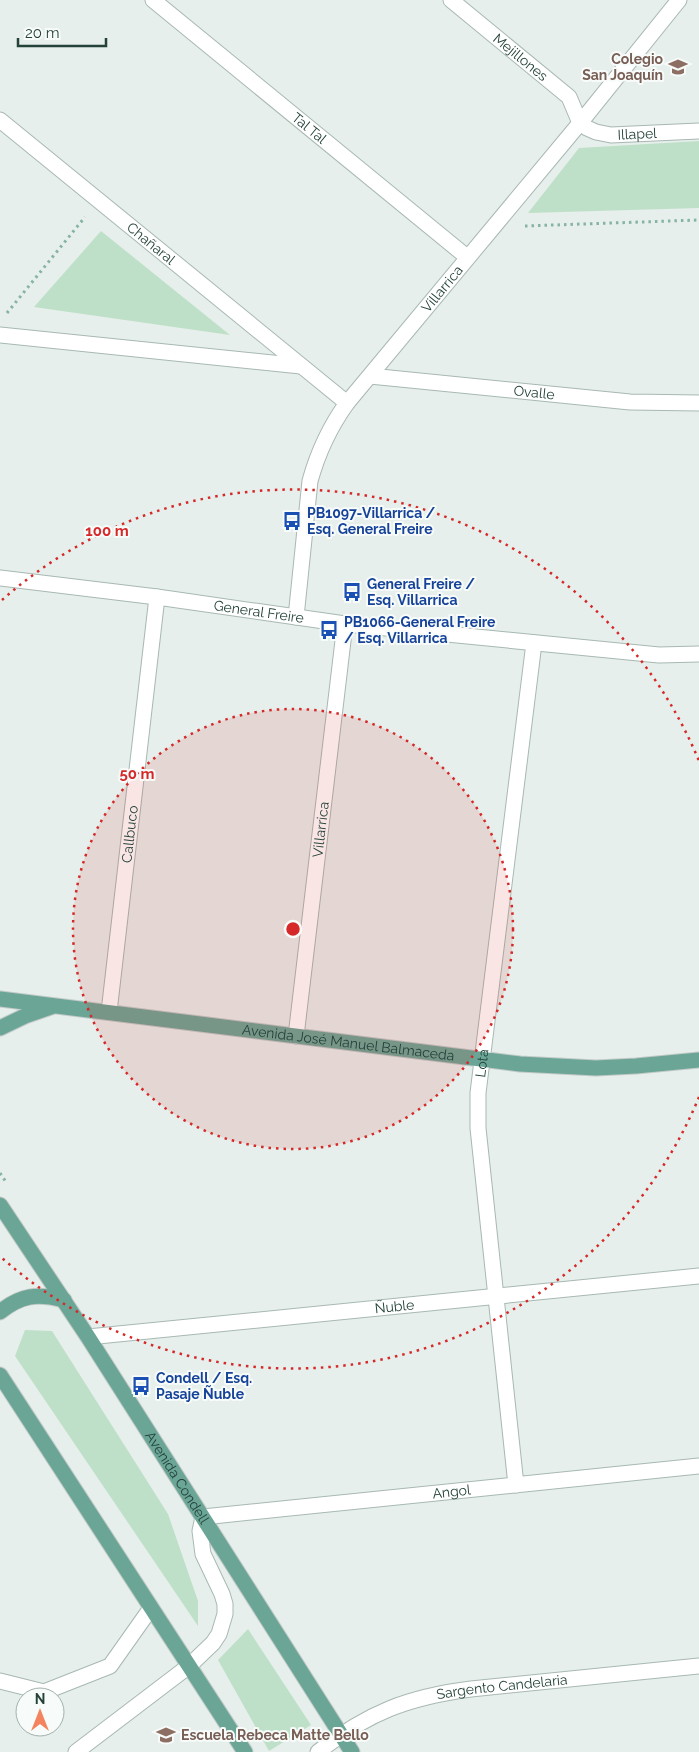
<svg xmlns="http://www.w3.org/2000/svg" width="699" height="1752" font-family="Raleway,sans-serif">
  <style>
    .green { fill: #bfe0c8 }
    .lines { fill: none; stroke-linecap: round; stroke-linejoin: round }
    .minor-casing { stroke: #a8b8b2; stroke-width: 17 }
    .major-casing { stroke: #c2cac8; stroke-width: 17 }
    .path { stroke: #86b3a5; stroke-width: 3; stroke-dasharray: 2.5 4; stroke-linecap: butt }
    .minor { stroke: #fff; stroke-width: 15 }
    .major { stroke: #6aa596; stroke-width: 15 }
    .ring { fill: none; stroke: #d62828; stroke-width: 2.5; stroke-dasharray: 2.5 5 }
    .labels { text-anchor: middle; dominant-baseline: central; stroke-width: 4; stroke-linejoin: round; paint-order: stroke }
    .street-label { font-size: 14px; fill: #24423a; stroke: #f7fbf9 }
    .education-label { font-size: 14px; font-weight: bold; fill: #785e54; stroke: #f7fbf9; text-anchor: end }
    .transit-label { font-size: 14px; font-weight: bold; fill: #164399; stroke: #f7fbf9; text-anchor: start }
    .centre { fill: #d62828; stroke: #f7fbf9; stroke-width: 2.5 }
    .ring-label { font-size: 15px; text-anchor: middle; font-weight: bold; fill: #d62828; stroke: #f7fbf9; stroke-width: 4; stroke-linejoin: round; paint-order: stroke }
  </style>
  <rect width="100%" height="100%" fill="#e6efeb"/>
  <!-- green -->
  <path class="green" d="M 699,141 L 699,208 L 528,213 L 579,148 Z
    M 101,231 L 230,335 L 34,307 Z
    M 25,1330 L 52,1331 L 168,1514 L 198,1601 L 198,1626 L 15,1356 Z
    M 248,1629 L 311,1725 L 269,1751 L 218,1660 Z"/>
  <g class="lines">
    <!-- minor casing -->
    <g class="minor-casing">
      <g id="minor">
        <path id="s1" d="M 153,0 L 467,257"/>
        <path id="s2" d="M 451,0 L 569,97 L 580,123 L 587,128 L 596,132 L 611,135 L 699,131"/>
        <path id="s3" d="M 0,120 L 347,403"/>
        <path d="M 0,335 L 301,366"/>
        <path id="s4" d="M 370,376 L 630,402 L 699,403"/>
        <path id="s5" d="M 0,578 L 157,597 L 345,624 L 659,655 L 699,654"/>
        <path id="s6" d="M 296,617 L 310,481 C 318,452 329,428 347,403 L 580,123 L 679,0"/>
        <path id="s7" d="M 109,1012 L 157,597"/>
        <path id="s8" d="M 296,1036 L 345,624"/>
        <path id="s9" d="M 88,1337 L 699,1276"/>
        <path id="s10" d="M 516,1485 L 478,1128 L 478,1093 L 534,643"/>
        <path d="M 0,1681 L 44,1692 L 110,1666 L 151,1608"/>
        <path id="s11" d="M 76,1752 L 189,1666 L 213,1643 L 219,1634 L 225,1614 L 225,1604 L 222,1594 L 203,1554 L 200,1531 L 203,1517 L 699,1466"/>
        <path id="s12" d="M 318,1752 C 367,1713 408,1697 471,1689 L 699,1666"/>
      </g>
    </g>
    <!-- major casing -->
    <g class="major-casing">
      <g id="major">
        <path id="s13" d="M 0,999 L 520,1064 L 596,1068 L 636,1066 L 699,1060"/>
        <path d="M 0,1028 L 25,1016 L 51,1007"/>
        <path id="s14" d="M 0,1205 L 88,1337 L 352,1752"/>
        <path d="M 0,1312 C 21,1295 37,1293 64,1300"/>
        <path d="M 0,1375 L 245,1752"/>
      </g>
    </g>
    <!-- path -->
    <path class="path" d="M 525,226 L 699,220
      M 7,313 L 85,217
      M 0,1173 L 6,1182"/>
    <!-- minor -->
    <use href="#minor" class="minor"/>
    <!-- major -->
    <use href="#major" class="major"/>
  </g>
  <!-- distance rings -->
  <circle cx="293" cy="929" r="220" fill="#d62828" fill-opacity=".12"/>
  <g class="ring">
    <circle cx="293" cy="929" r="220"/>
    <path d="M699 1097A439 439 0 0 1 2 1258M2 600A439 439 0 0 1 699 761"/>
  </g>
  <!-- icons -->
  <defs>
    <g id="school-bare" transform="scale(1.5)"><path d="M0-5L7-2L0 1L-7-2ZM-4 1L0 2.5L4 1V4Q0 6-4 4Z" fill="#8d6e63" stroke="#f7fbf9" stroke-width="2.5" paint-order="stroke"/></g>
    <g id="bus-bare" transform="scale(1.5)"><path d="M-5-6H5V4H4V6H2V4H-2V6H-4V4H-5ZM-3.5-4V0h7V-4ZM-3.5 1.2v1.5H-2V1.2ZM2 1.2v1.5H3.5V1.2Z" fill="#1a4fb4" stroke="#f7fbf9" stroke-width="2.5" paint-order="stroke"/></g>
  </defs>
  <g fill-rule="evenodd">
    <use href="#school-bare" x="678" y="67"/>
    <use href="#bus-bare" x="292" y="521"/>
    <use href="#bus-bare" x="352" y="592"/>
    <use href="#bus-bare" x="329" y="630"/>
    <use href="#bus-bare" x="141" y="1386"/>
    <use href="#school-bare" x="166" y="1735"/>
  </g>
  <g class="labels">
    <!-- street labels -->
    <g class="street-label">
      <text stroke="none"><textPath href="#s2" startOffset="90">Mejillones</textPath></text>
      <text stroke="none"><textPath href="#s1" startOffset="202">Tal Tal</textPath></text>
      <text stroke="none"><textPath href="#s2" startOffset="241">Illapel</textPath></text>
      <text stroke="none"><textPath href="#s3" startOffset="195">Chañaral</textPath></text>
      <text stroke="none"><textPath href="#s6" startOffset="372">Villarrica</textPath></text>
      <text stroke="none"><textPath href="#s4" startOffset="165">Ovalle</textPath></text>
      <text stroke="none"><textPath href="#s5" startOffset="261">General Freire</textPath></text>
      <text stroke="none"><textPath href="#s8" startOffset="208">Villarrica</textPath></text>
      <text stroke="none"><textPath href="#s7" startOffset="179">Callbuco</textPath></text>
      <text stroke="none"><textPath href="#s13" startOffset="351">Avenida José Manuel Balmaceda</textPath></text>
      <text stroke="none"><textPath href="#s10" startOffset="424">Lota</textPath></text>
      <text stroke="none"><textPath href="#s9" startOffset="308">Ñuble</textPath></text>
      <text stroke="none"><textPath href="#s14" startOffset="325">Avenida Condell</textPath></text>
      <text stroke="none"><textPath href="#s11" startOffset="559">Angol</textPath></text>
      <text stroke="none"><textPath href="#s12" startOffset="199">Sargento Candelaria</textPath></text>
    </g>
    <!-- education labels -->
    <g class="education-label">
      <text x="663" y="59">Colegio<tspan x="663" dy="16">San Joaquín</tspan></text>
      <text x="181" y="1735" text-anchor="start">Escuela Rebeca Matte Bello</text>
    </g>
    <!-- transit labels -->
    <g class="transit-label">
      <text x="307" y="513">PB1097-Villarrica /<tspan x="307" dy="16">Esq. General Freire</tspan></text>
      <text x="367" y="584">General Freire /<tspan x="367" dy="16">Esq. Villarrica</tspan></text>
      <text x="344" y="622">PB1066-General Freire<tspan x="344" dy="16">/ Esq. Villarrica</tspan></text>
      <text x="156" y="1378">Condell / Esq.<tspan x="156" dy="16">Pasaje Ñuble</tspan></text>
    </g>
  </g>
  <circle cx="293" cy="929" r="8" class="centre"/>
  <g class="ring-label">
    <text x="107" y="536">100 m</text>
    <text x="137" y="779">50 m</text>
  </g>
  <!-- north arrow -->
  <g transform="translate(40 1712)"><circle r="24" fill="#f7fbf9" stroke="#a3b1ad"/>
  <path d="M0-4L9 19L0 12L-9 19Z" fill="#f4845f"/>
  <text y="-8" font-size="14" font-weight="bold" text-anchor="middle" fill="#24423a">N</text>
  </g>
  <!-- scale -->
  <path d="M18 38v8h88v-8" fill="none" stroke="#24423a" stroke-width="2.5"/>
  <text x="25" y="38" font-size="15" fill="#24423a" stroke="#f7fbf9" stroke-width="4" paint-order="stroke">20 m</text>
</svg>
